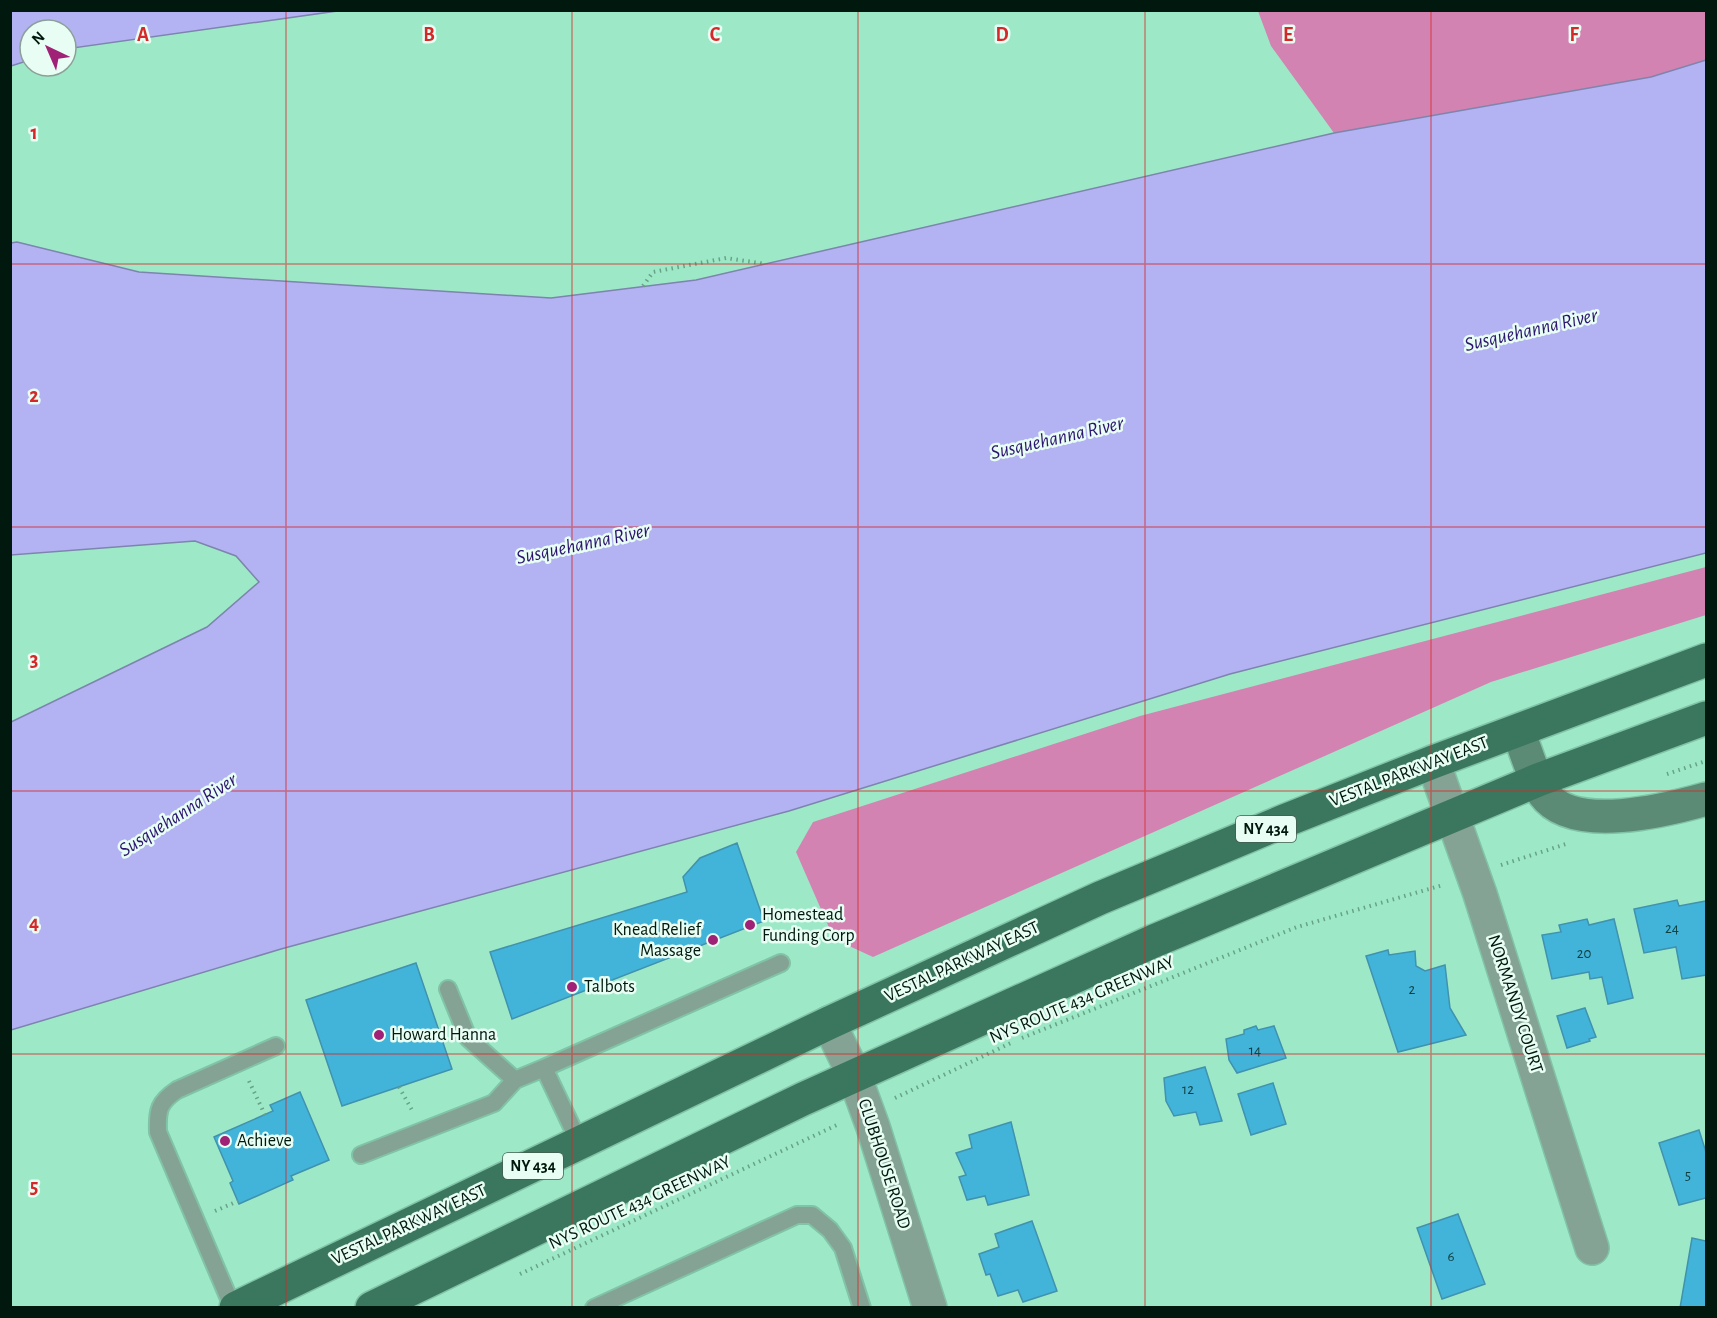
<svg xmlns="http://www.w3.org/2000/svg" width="1717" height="1318" font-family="'Alegreya Sans',sans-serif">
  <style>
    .forest { fill: #d383b1 }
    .water { fill: #b3b2f3; stroke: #7d84ae; stroke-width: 1.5 }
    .building { fill: #42b3d9; stroke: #4092ae; stroke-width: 1.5 }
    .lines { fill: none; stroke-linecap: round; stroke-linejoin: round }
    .lane-casing { stroke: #81c3a6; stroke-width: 20 }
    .street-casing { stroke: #81c3a6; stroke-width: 36 }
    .secondary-casing { stroke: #81c3a6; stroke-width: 36 }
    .primary-casing { stroke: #81c3a6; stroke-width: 36 }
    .path { stroke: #68a288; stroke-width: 4; stroke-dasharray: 1.5 4.5; stroke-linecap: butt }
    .lane { stroke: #85a394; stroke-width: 16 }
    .street { stroke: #85a394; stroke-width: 33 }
    .secondary { stroke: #5b8a75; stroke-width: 33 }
    .primary { stroke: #3a775e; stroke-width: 33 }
    .grid { fill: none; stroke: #d62828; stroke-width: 1.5; stroke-opacity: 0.55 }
    .poi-dot { fill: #9f2277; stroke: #e8fdf3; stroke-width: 2 }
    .labels { text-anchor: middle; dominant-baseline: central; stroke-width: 5; stroke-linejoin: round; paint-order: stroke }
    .number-label { font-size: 15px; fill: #103f40 }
    .shield { fill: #e8fdf3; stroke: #465d52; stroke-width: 1.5 }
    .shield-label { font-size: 16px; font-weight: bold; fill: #00180d }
    .street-label { font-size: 18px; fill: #00180d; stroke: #e8fdf3 }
    .poi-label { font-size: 18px; fill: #00180d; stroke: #e8fdf3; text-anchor: start }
    .water-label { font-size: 20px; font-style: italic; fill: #2a146f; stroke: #e8fdf3 }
    .grid-label { font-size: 20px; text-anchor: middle; font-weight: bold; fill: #d62828; stroke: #e8fdf3; stroke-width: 5; stroke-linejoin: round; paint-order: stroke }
  </style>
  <rect width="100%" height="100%" fill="#9de9c7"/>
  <!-- forest -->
  <path class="forest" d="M 1258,11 L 1706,11 L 1706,60 L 1651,77 L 1334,133 L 1271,46 Z
    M 1706,567 L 1706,615 L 1491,682 L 873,957 L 834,939 L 796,852 L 813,822 L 1140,716 Z"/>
  <!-- water -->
  <path class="water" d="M 11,10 L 337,10 L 337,11 L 66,49 L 66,30 L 30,30 L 30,60 L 11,66 Z
    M 1706,60 L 1706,553 L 1230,674 L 789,811 L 281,949 L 11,1030 L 11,722 L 207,627 L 259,582 L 236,556 L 195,541 L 11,555 L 11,243 L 17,242 L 139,272 L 551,298 L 696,280 L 1334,133 L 1651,77 Z"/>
  <!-- building -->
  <path class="building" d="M 737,843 L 764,921 L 512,1019 L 490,952 L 687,892 L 683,877 L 700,858 Z
    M 1677,900 L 1679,906 L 1706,901 L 1706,975 L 1682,979 L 1676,947 L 1644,953 L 1634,909 Z
    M 1587,919 L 1589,925 L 1614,919 L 1633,998 L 1608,1004 L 1602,977 L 1590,979 L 1589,972 L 1552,979 L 1542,935 L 1561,932 L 1559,925 Z
    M 1388,950 L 1389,955 L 1415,951 L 1416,966 L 1425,971 L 1445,965 L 1450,1008 L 1466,1035 L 1398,1052 L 1366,956 Z
    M 416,963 L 452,1069 L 342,1106 L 306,1000 Z
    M 1585,1008 L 1596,1037 L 1589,1039 L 1590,1041 L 1567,1048 L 1557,1016 Z
    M 1256,1026 L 1258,1030 L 1274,1026 L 1286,1058 L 1237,1073 L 1229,1060 L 1226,1039 L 1244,1034 L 1244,1030 Z
    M 1205,1067 L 1222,1121 L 1200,1125 L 1196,1112 L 1174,1116 L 1166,1101 L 1164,1078 Z
    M 1273,1083 L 1286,1124 L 1251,1135 L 1238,1094 Z
    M 300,1092 L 329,1160 L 291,1176 L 293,1180 L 239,1204 L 230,1183 L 233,1181 L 214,1137 L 273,1111 L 270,1105 Z
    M 1011,1122 L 1029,1195 L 988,1205 L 985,1196 L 967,1200 L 959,1177 L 966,1175 L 956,1153 L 972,1148 L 969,1135 Z
    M 1699,1130 L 1706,1152 L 1706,1198 L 1679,1205 L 1659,1143 Z
    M 1458,1214 L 1485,1284 L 1442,1299 L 1417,1228 Z
    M 1032,1221 L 1057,1291 L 1023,1302 L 1018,1290 L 998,1296 L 990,1274 L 986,1275 L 979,1254 L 999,1247 L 995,1234 Z
    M 1692,1238 L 1706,1241 L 1706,1308 L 1680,1308 Z"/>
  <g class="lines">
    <!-- lane casing -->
    <g class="lane-casing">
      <path id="lane" d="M 448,989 L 468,1038 L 515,1080
        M 580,1144 L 544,1068 L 781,963
        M 361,1155 L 494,1103 L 515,1080 L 544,1068
        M 233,1308 L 158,1132 C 157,1110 159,1102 177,1090 L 276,1046
        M 594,1308 L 797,1215 L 812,1215 L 830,1230 L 843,1248 L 862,1308"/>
    </g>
    <!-- street casing -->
    <g class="street-casing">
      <path id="street" d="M 1433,762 L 1480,894 L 1592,1248
        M 829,1023 L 854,1075 L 873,1127 L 930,1308"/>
    </g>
    <!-- secondary casing -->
    <g class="secondary-casing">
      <path id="secondary" d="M 1518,731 C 1525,748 1534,780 1544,794 C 1573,834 1667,810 1706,799"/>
    </g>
    <!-- primary casing -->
    <g class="primary-casing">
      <path id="primary" d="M 236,1308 L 829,1023 L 1100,898 L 1284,821 L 1433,762 L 1706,660
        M 372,1308 L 803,1099 L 1154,941 L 1538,780 L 1706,718"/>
    </g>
    <!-- path -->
    <path class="path" d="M 643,286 L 653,272 L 726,258 L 766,264
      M 1667,774 L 1706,761
      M 1501,865 L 1566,844
      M 1022,1038 L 1297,927 L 1443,885
      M 249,1081 L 265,1115
      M 399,1087 L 412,1110
      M 895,1098 L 1013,1042
      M 215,1211 L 238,1201
      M 520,1274 L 839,1124"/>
    <!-- lane -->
    <use href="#lane" class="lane"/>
    <!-- street -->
    <use href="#street" class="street"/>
    <!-- secondary -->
    <use href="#secondary" class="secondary"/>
    <!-- primary -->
    <use href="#primary" class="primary"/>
  </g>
  <!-- grid -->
  <path class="grid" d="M 286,10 L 286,1308M 572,10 L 572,1308M 858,10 L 858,1308M 1145,10 L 1145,1308M 1431,10 L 1431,1308M 10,264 L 1706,264M 10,527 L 1706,527M 10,791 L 1706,791M 10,1054 L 1706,1054"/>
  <!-- markers -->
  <g class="poi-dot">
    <circle cx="750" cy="925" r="6"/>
    <circle cx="713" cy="940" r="6"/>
    <circle cx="572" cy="987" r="6"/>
    <circle cx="379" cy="1035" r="6"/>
    <circle cx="225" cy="1141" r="6"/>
  </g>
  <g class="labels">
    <!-- number labels -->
    <g class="number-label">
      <text x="1672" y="928">24</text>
      <text x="1584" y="953">20</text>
      <text x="1412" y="989">2</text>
      <text x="1255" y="1050">14</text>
      <text x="1188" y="1089">12</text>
      <text x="1688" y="1175">5</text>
      <text x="1451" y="1256">6</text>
    </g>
    <!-- shield labels -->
    <g class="shield">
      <rect x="1236" y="816" width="60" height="26" rx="4.5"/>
      <rect x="503" y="1153" width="60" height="26" rx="4.5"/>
    </g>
    <g class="shield-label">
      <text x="1266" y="829">NY 434</text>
      <text x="533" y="1166">NY 434</text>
    </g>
    <!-- street labels -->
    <g class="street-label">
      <text transform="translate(1409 772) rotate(-21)">VESTAL PARKWAY EAST</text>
      <text transform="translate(962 962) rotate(-25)">VESTAL PARKWAY EAST</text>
      <text transform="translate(1082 1000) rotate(-23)">NYS ROUTE 434 GREENWAY</text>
      <text transform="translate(1515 1004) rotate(72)">NORMANDY COURT</text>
      <text transform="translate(884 1164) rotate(72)">CLUBHOUSE ROAD</text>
      <text transform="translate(640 1203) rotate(-25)">NYS ROUTE 434 GREENWAY</text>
      <text transform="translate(409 1225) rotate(-25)">VESTAL PARKWAY EAST</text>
    </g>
    <!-- poi labels -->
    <g class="poi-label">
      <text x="762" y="915">Homestead<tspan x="762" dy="21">Funding Corp</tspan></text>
      <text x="701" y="930" text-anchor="end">Knead Relief<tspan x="701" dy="21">Massage</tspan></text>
      <text x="584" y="987">Talbots</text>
      <text x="391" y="1035">Howard Hanna</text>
      <text x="237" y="1141">Achieve</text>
    </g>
    <!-- water labels -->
    <g class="water-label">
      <text transform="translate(1531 330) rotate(-13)">Susquehanna River</text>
      <text transform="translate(1057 438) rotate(-13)">Susquehanna River</text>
      <text transform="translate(583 544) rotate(-12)">Susquehanna River</text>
      <text transform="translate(178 815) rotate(-33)">Susquehanna River</text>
    </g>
  </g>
  <g class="grid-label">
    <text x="143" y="41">A</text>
    <text x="429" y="41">B</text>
    <text x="715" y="41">C</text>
    <text x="1002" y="41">D</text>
    <text x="1288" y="41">E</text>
    <text x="1574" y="41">F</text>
    <text x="34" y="139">1</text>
    <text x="34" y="402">2</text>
    <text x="34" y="666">3</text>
    <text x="34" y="929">4</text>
    <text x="34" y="1193">5</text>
  </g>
  <!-- border -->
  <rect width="1717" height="1318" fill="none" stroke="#00180d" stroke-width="24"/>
  <!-- north arrow -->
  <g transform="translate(48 48) rotate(316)"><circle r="28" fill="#e8fdf3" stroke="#8ba197" stroke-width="1.5"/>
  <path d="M0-4.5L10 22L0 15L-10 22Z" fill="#9f2277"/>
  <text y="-9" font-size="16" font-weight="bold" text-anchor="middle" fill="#00180d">N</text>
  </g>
</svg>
